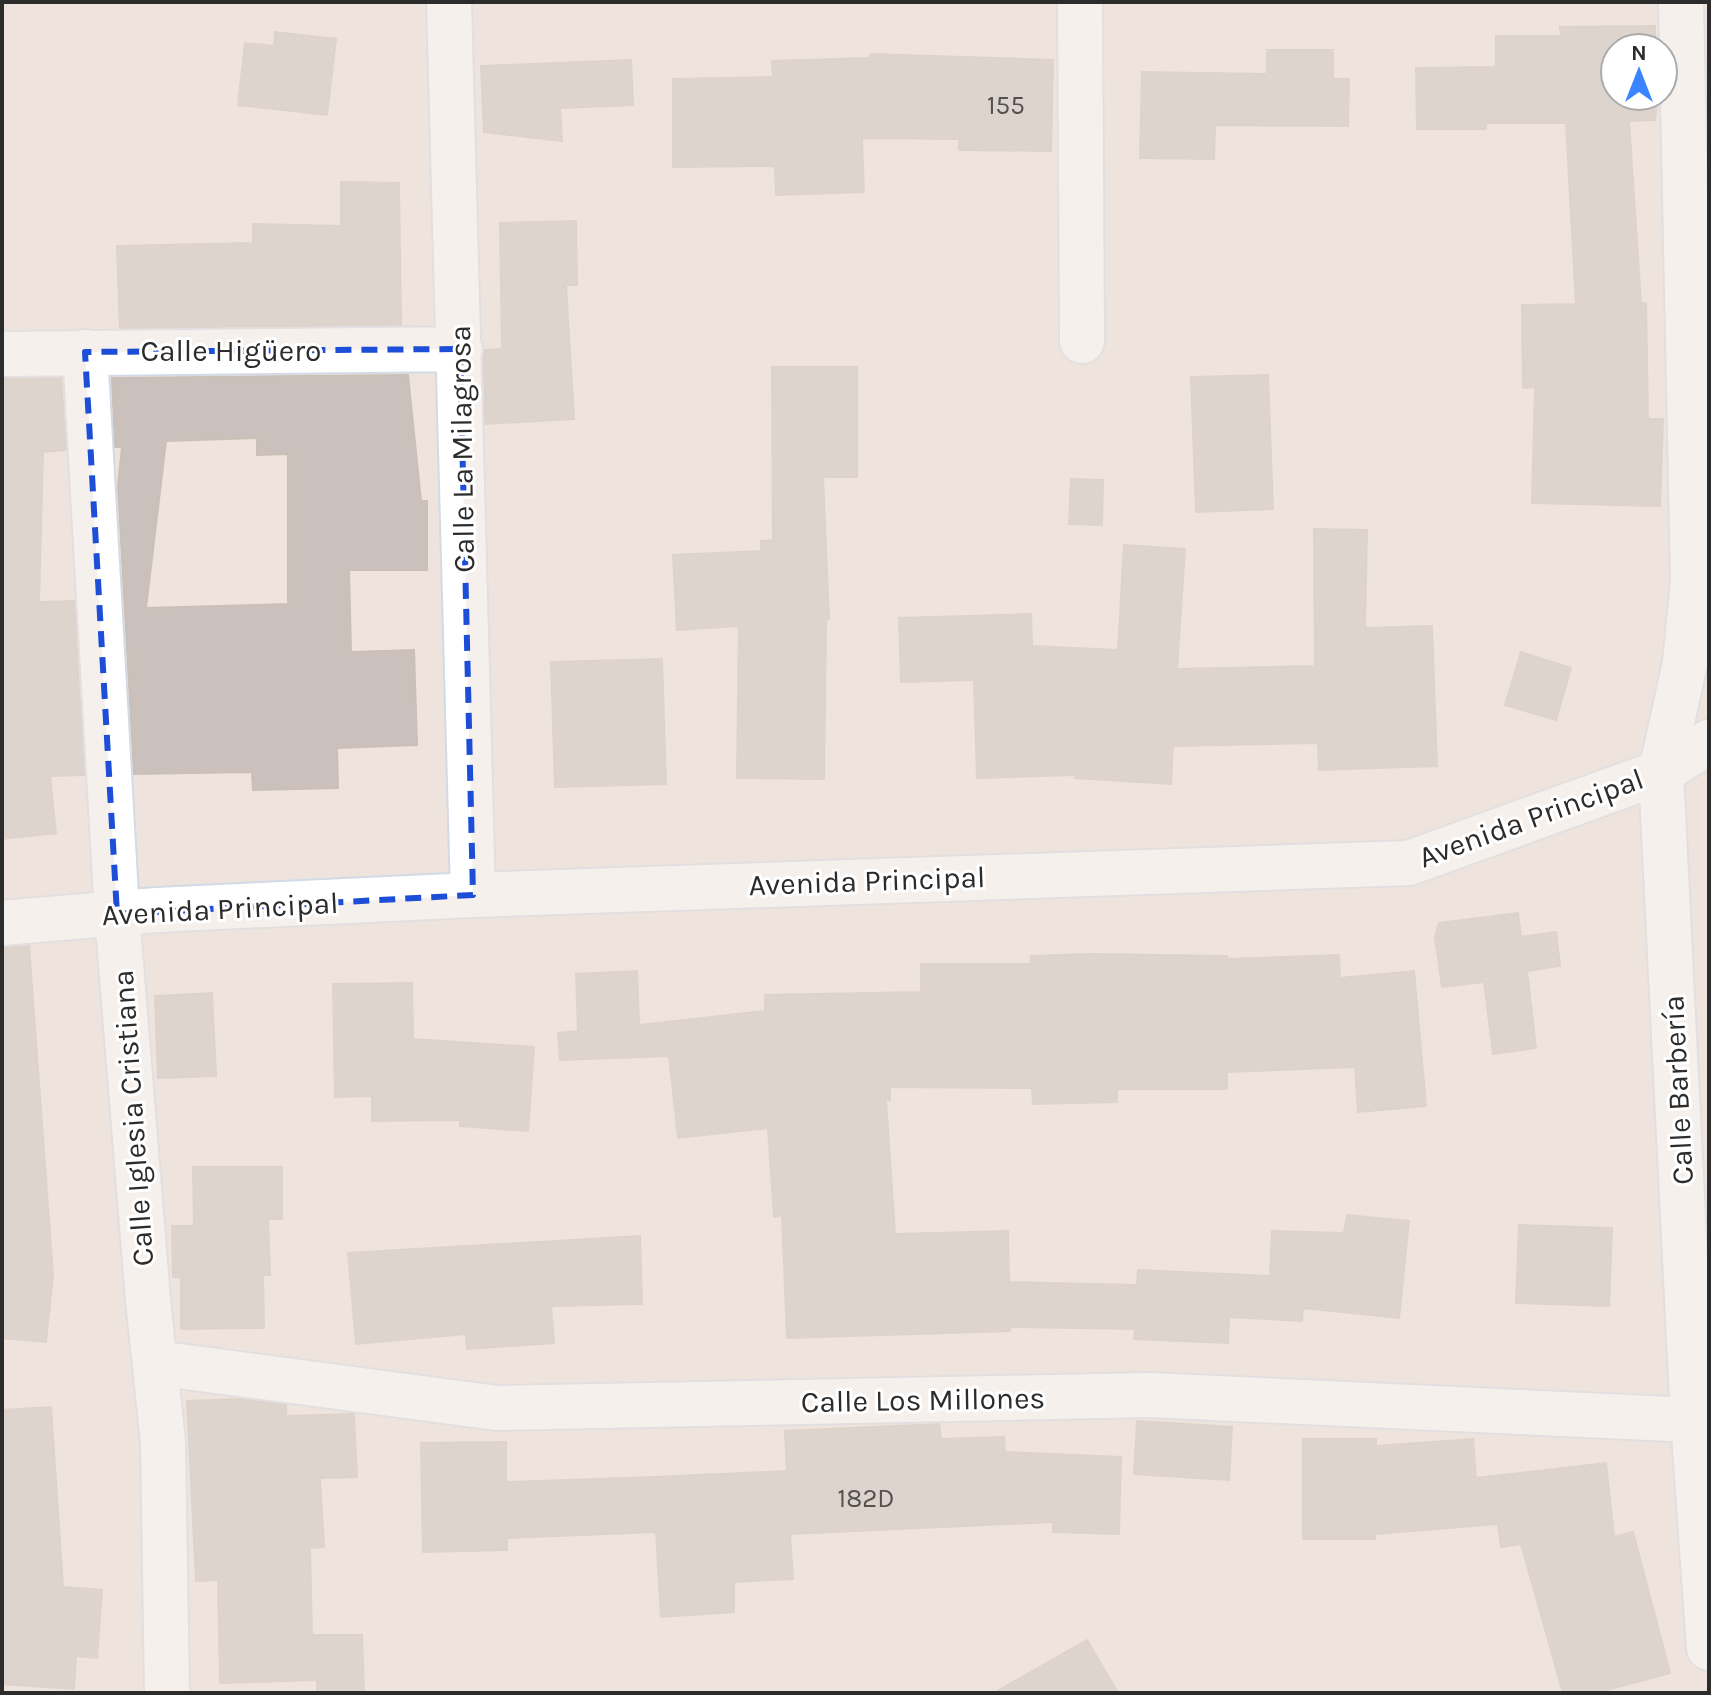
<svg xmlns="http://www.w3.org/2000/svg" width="1711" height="1695" font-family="Karla,sans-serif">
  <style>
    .building { fill: #cac1bd; stroke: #cbbfb6; stroke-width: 2; fill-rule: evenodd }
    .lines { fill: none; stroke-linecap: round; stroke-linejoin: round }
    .minor-casing { stroke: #d2dae6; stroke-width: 48 }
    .minor { stroke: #fff; stroke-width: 44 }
    .marked { fill: none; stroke: #1d4ed8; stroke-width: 6; stroke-dasharray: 16 10; stroke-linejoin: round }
    .labels { text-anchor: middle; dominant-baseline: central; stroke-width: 6; stroke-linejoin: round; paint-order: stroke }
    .number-label { font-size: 26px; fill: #545150 }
    .street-label { font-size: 30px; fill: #2c2c2c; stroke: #fff }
  </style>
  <rect width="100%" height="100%" fill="#efe4dd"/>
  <!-- building -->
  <path class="building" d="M 1655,26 L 1655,48 L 1615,48 L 1615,96 L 1658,96 L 1655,120 L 1629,121 L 1641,303 L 1646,303 L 1648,419 L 1663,419 L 1660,506 L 1532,503 L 1535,387 L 1523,388 L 1522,305 L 1576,304 L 1566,123 L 1486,123 L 1486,129 L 1417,129 L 1416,68 L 1496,67 L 1496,36 L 1561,36 L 1560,27 Z
    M 275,32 L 336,39 L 327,115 L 238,105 L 245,43 L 274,46 Z
    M 1267,50 L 1333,50 L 1333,79 L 1349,79 L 1348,126 L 1215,125 L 1214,159 L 1140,158 L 1142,72 L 1267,74 Z
    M 871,54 L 1053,60 L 1051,151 L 959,150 L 959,139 L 862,138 L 864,192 L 776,195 L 775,166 L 673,167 L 673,79 L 773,77 L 772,61 L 870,58 Z
    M 631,60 L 633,105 L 560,108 L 562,141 L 484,132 L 481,66 Z
    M 341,182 L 399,183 L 401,325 L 120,328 L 117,246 L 253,243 L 253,224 L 341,226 Z
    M 576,221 L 577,285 L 566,285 L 574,419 L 485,424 L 484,355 L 485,350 L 502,349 L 500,223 Z
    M 772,367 L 857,367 L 857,477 L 823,477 L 829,619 L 826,620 L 824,779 L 737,778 L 739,626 L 677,630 L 673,555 L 761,551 L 761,541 L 773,540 Z
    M 408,375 L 421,501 L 427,501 L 427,570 L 349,570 L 351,652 L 414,650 L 417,745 L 337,748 L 338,788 L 253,790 L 252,772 L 134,774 L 118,485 L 122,447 L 115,447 L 112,378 ZM 257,438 L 257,455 L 288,454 L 288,604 L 146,608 L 166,441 Z
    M 1268,375 L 1273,509 L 1196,512 L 1191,377 Z
    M 61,378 L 66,450 L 43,452 L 39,602 L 74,601 L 84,775 L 50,776 L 56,833 L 2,839 L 2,379 Z
    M 1071,479 L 1103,480 L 1102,525 L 1069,524 Z
    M 1314,529 L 1367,530 L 1365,628 L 1432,626 L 1437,766 L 1319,770 L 1318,743 L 1173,746 L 1171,784 L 1075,778 L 1076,775 L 977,778 L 974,680 L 901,682 L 899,618 L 1031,614 L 1032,646 L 1118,650 L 1124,545 L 1185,549 L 1177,669 L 1315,666 Z
    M 1521,652 L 1571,668 L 1556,720 L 1505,705 Z
    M 662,659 L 666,784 L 555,787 L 551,662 Z
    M 1518,913 L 1521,937 L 1556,932 L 1560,966 L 1527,971 L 1536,1048 L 1493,1054 L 1484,982 L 1442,987 L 1435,937 L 1439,923 Z
    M 29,946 L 53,1275 L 46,1342 L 2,1338 L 2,948 Z
    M 1091,954 L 1227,956 L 1227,959 L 1339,955 L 1340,978 L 1414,971 L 1426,1106 L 1358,1112 L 1355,1067 L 1227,1072 L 1227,1089 L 1117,1089 L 1117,1102 L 1033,1104 L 1032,1088 L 890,1087 L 890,1100 L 886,1100 L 895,1234 L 1008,1231 L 1009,1282 L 1137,1285 L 1138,1270 L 1270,1276 L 1272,1231 L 1344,1233 L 1347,1215 L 1409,1221 L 1399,1318 L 1303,1308 L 1302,1321 L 1229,1317 L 1228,1343 L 1134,1339 L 1135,1329 L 1010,1327 L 1010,1331 L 787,1338 L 782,1216 L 774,1217 L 768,1128 L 678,1138 L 669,1056 L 560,1060 L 558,1033 L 578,1031 L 576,974 L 637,971 L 639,1025 L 765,1011 L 765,995 L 921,992 L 921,964 L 1031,964 L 1031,956 Z
    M 412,983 L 413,1039 L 534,1047 L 528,1131 L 460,1126 L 460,1120 L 372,1121 L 372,1096 L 335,1097 L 333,984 Z
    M 212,993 L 216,1076 L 158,1078 L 155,996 Z
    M 193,1167 L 282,1167 L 282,1219 L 268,1219 L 270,1275 L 263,1275 L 264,1328 L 181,1329 L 181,1277 L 173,1277 L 172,1226 L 194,1226 Z
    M 1519,1225 L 1612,1228 L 1609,1306 L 1516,1303 Z
    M 640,1236 L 642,1304 L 551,1306 L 554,1343 L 467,1349 L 466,1334 L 356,1344 L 348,1253 Z
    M 240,1399 L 286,1405 L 286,1416 L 354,1414 L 357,1477 L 320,1478 L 324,1547 L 310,1548 L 312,1635 L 362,1635 L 364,1693 L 317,1693 L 317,1680 L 220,1683 L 218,1580 L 196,1581 L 187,1401 Z
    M 51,1407 L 63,1587 L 102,1590 L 97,1658 L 76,1656 L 74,1689 L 2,1684 L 2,1410 Z
    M 1137,1421 L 1232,1427 L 1229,1480 L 1134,1474 Z
    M 939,1424 L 941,1439 L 1004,1437 L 1005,1452 L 1121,1457 L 1119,1534 L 1053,1532 L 1053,1522 L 790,1534 L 793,1579 L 734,1582 L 734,1612 L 661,1617 L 656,1532 L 507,1538 L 507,1550 L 423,1552 L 421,1443 L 506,1442 L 506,1482 L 654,1477 L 787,1471 L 785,1431 Z
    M 1303,1439 L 1376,1439 L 1376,1446 L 1473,1439 L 1476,1478 L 1606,1463 L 1614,1537 L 1633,1532 L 1670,1673 L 1596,1693 L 1563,1693 L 1521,1544 L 1501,1547 L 1498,1524 L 1375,1534 L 1375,1539 L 1303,1539 Z
    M 1087,1640 L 1118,1693 L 994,1693 Z"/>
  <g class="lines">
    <!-- minor casing -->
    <g class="minor-casing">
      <path id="minor" d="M 449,2 L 473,895
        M 1080,2 L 1082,341
        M 1681,2 L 1693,581 L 1685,663 L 1661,772 L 1693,1420 L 1709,1648
        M 85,352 L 117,914 L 148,1300 L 163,1442 L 167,1693
        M 2,354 L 460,349
        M 2,923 L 157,910 L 473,895 L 1409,863 L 1661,772 L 1709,742
        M 156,1363 L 497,1408 L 1150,1395 L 1693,1420"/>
    </g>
    <!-- minor -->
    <use href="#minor" class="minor"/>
  </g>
  <!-- marked area -->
  <path d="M0 0H1711V1695H0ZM 460,349 L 473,895 L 117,914 L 85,352 Z" fill="#efe4dd" fill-opacity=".55" fill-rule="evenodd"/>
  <path class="marked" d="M 460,349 L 473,895 L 117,914 L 85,352 Z"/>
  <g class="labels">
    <!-- number labels -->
    <g class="number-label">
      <text x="1006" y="105">155</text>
      <text x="866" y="1498">182D</text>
    </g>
    <!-- street labels -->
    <g class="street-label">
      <text x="231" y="351">Calle Higüero</text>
      <text transform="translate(462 449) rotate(-91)">Calle La Milagrosa</text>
      <text transform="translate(1531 818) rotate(-20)">Avenida Principal</text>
      <text transform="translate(867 881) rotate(-2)">Avenida Principal</text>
      <text transform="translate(220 909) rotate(-3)">Avenida Principal</text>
      <text transform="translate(1678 1090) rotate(-93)">Calle Barbería</text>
      <text transform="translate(133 1118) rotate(-94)">Calle Iglesia Cristiana</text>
      <text transform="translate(923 1400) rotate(-1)">Calle Los Millones</text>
    </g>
  </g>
  <!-- border -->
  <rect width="1711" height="1695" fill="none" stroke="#2c2c2c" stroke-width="8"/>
  <!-- north arrow -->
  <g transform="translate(1639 72)"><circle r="38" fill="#ffffff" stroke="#ababab" stroke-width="2"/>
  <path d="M0-6L14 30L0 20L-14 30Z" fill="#3a85ff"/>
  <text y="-12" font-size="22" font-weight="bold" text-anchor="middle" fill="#2c2c2c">N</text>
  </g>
</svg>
